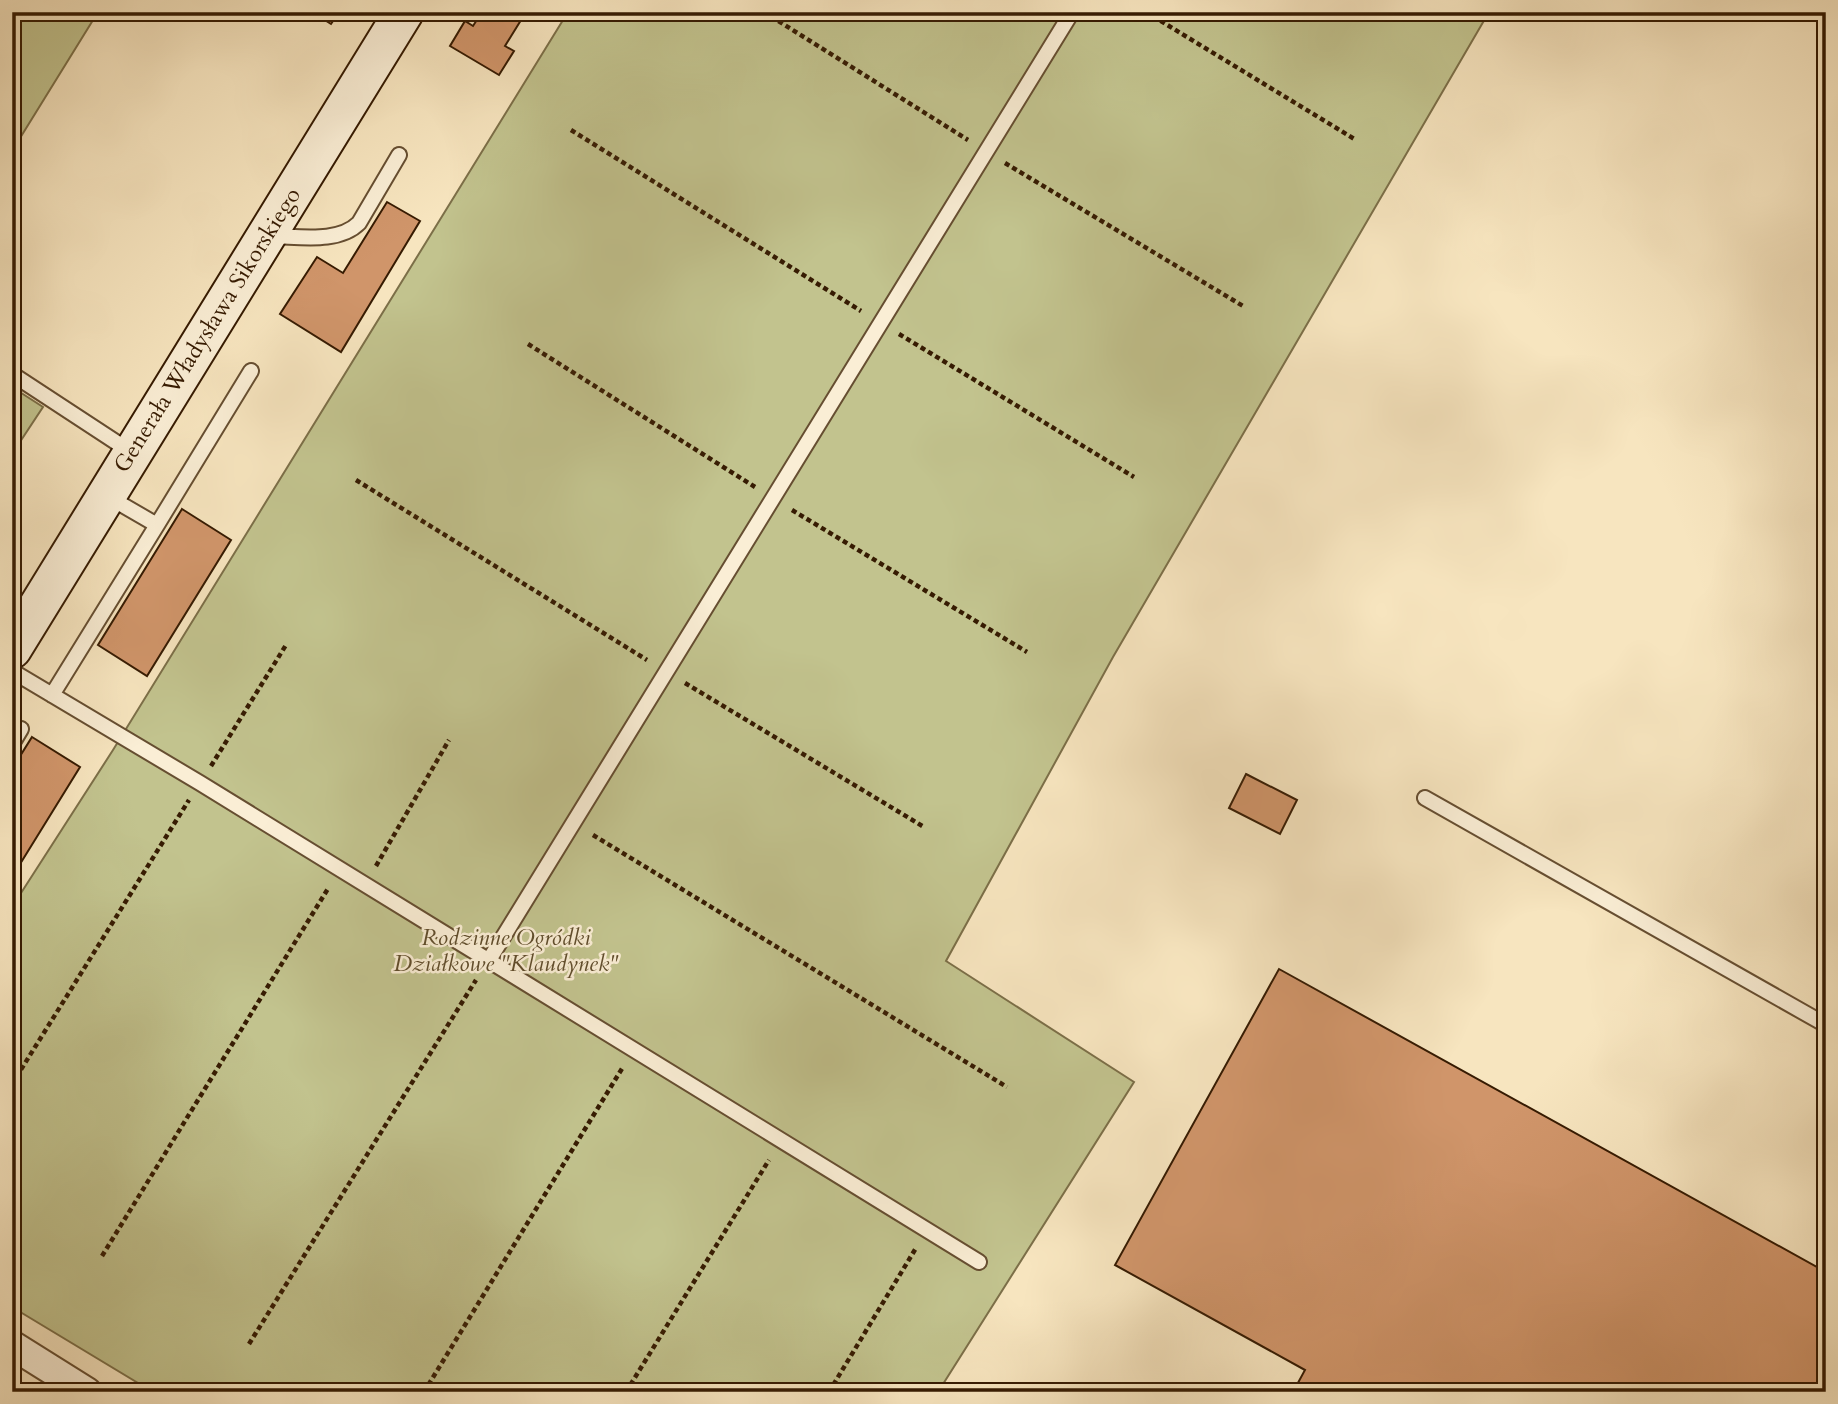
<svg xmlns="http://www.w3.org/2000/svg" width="1838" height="1404" font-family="Cardo,serif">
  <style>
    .green { fill: #c2c38e; stroke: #7c6f48; stroke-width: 2 }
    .building { fill: #d0956a; stroke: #361b02; stroke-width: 2 }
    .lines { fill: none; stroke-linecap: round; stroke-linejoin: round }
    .lane-casing { stroke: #664e31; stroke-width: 18 }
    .street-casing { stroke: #664e31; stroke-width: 32 }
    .secondary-casing { stroke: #361b02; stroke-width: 42 }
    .path { stroke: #361b02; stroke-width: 4.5; stroke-dasharray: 5 3.5; stroke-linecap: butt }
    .lane { stroke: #faeed5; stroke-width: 14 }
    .street { stroke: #faeed5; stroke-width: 28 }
    .secondary { stroke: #faeed5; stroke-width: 38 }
    .labels { text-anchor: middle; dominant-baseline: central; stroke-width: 5; stroke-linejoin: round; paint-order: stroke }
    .street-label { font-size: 23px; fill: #361b02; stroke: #faeed5 }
    .park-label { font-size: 23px; font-style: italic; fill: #604d2c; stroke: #faeed5 }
  </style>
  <rect width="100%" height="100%" fill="#f7e5bf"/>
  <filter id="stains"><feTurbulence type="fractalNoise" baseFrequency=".00286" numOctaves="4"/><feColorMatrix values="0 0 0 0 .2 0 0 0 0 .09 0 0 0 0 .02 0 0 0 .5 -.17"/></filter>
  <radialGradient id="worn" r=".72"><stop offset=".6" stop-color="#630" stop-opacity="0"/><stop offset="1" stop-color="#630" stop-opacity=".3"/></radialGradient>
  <!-- green -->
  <path class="green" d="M 12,12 L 98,12 L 12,151 Z
    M 568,12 L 1489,12 L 1113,657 L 946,961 L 1134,1082 L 938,1392 L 153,1392 L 12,1307 L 12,907 L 113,750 Z
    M 12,387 L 43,407 L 12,454 Z"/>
  <!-- building -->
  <path class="building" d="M 312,12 L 339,12 L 331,24 Z
    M 482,12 L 526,12 L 505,46 L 514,51 L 499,75 L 450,46 L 465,21 L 473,26 Z
    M 387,202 L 420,221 L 341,352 L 280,314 L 317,257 L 343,273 Z
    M 182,509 L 231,540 L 147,676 L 98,645 Z
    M 32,737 L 80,767 L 12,877 L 12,769 Z
    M 1246,774 L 1297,800 L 1280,834 L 1229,808 Z
    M 1279,969 L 1826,1272 L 1826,1392 L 1293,1392 L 1305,1370 L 1115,1265 Z"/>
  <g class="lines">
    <!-- lane casing -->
    <g class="lane-casing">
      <path id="lane" d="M 270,236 C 298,236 338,244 359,223 L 399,155
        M 12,374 L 131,452
        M 107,496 L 157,525 L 251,371
        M 12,671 L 200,783 L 979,1262
        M 52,695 L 157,525
        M 12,744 L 21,729
        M 1425,798 L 1826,1025
        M 489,960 L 1072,12"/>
    </g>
    <!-- street casing -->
    <g class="street-casing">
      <path id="street" d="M 12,1345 L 87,1392"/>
    </g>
    <!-- secondary casing -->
    <g class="secondary-casing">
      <path id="secondary" d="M 12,649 L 404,12"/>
    </g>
    <!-- path -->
    <path class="path" d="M 764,12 L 968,140
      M 1146,12 L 1356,140
      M 571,130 L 861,311
      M 1005,163 L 1243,306
      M 899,334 L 1134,477
      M 528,344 L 755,487
      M 356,480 L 647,660
      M 792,510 L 1027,652
      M 685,683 L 924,827
      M 211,766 L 286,645
      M 593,835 L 1007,1087
      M 376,866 L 449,740
      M 12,1084 L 189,800
      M 102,1256 L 329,887
      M 249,1344 L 476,980
      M 424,1392 L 623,1067
      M 626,1392 L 769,1160
      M 829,1392 L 916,1248"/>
    <!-- lane -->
    <use href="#lane" class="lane"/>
    <!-- street -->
    <use href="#street" class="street"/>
    <!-- secondary -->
    <use href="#secondary" class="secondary"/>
  </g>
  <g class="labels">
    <!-- street labels -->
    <g class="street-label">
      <text transform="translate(207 330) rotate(-58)">Generała Władysława Sikorskiego</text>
    </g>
    <!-- park labels -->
    <g class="park-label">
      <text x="506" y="937">Rodzinne Ogródki<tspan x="506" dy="26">Działkowe "Klaudynek"</tspan></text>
    </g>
  </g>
  <!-- margin -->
  <rect width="1838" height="1404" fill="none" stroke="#f7e5bf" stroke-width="42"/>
  <rect x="14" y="14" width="1810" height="1376" fill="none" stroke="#361b02" stroke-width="3.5"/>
  <rect x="21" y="21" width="1796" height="1362" fill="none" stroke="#361b02" stroke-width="2"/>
  <rect width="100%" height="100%" filter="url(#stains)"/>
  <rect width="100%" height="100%" fill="url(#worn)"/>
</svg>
